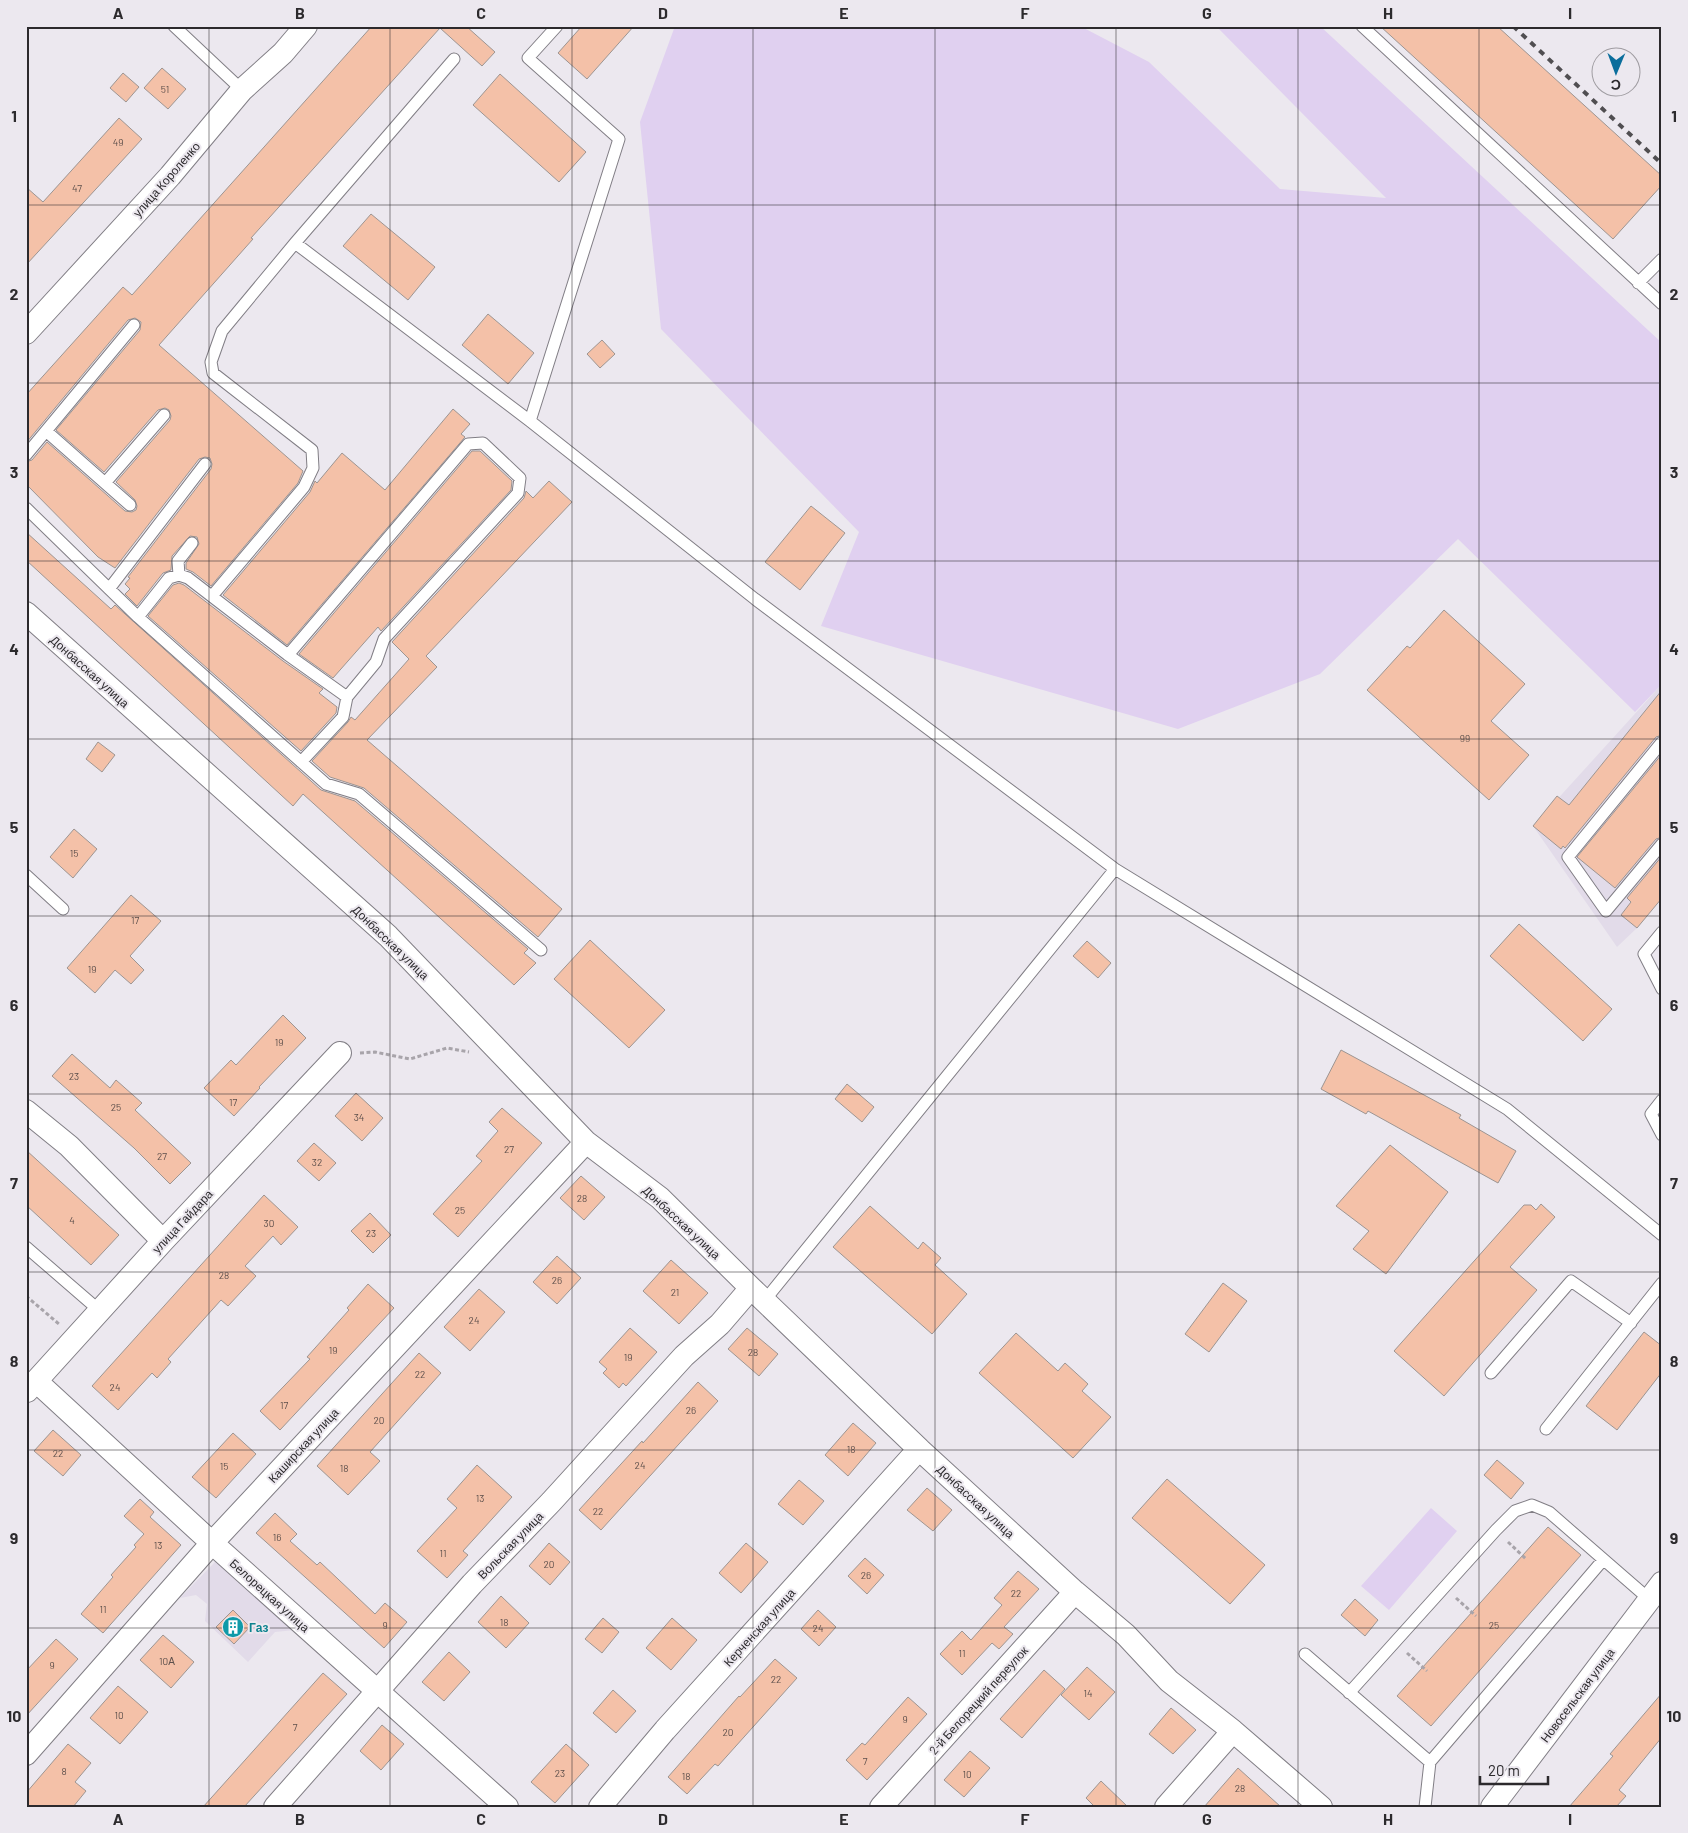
<svg xmlns="http://www.w3.org/2000/svg" width="1688" height="1833" font-family="Barlow,sans-serif">
  <style>
    .built { fill: #e2dbe9 }
    .green { fill: #e0d0f0 }
    .building { fill: #f4c1a8; stroke: #9d9592 }
    .lines { fill: none; stroke-linecap: round; stroke-linejoin: round }
    .service-casing { stroke: #817e85; stroke-width: 13 }
    .minor-casing { stroke: #817e85; stroke-width: 24 }
    .path { stroke: #a8a4aa; stroke-width: 3; stroke-dasharray: 4 2.5; stroke-linecap: butt }
    .service { stroke: #fff; stroke-width: 11 }
    .minor { stroke: #fff; stroke-width: 22 }
    .rail { stroke: #504e51; stroke-width: 4; stroke-dasharray: 6 6; stroke-linecap: butt }
    .grid { fill: none; stroke: #2c2a2d; stroke-width: 1; stroke-opacity: 0.55 }
    .labels { text-anchor: middle; dominant-baseline: central; stroke-width: 4; stroke-linejoin: round; paint-order: stroke }
    .number-label { font-size: 10px; fill: #5e504c }
    .street-label { font-size: 12px; fill: #2c2a2d; stroke: #ece8ef }
    .culture-label { font-size: 12px; font-weight: bold; fill: #0d838f; stroke: #ece8ef; text-anchor: start }
    .neatline { fill: none; stroke: #2c2a2d; stroke-width: 2 }
    .grid-label { font-size: 16px; text-anchor: middle; font-weight: bold; fill: #2c2a2d }
  </style>
  <rect width="100%" height="100%" fill="#ece8ef"/>
  <!-- built -->
  <path class="built" d="M 1662,684 L 1662,898 L 1637,928 L 1617,947 L 1533,826 Z
    M 216,1561 L 295,1630 L 275,1632 L 248,1662 L 205,1621 L 207,1604 L 196,1595 L 180,1598 Z"/>
  <!-- green -->
  <path class="green" d="M 675,26 L 1080,26 L 1149,62 L 1280,189 L 1386,198 L 1216,26 L 1320,26 L 1662,343 L 1662,684 L 1635,712 L 1458,539 L 1320,674 L 1178,729 L 821,626 L 859,532 L 661,329 L 640,122 Z
    M 1431,1508 L 1457,1531 L 1389,1610 L 1361,1586 Z"/>
  <!-- building -->
  <path class="building" d="M 372,26 L 466,26 L 495,52 L 482,66 L 440,28 L 251,238 L 253,239 L 159,345 L 303,471 L 298,483 L 211,586 L 193,572 L 186,569 L 186,563 L 199,544 L 197,537 L 190,536 L 172,556 L 171,570 L 163,573 L 137,606 L 125,594 L 130,589 L 125,584 L 130,578 L 128,577 L 211,469 L 212,464 L 210,458 L 205,457 L 199,459 L 115,568 L 98,557 L 26,484 L 26,462 L 32,460 L 47,442 L 125,511 L 132,512 L 136,510 L 137,506 L 135,500 L 116,482 L 170,420 L 171,416 L 169,410 L 165,408 L 158,410 L 104,472 L 56,430 L 140,330 L 141,322 L 135,318 L 128,320 L 26,443 L 26,395 L 123,287 L 132,295 Z
    M 582,26 L 634,26 L 587,79 L 558,53 Z
    M 1380,26 L 1497,26 L 1662,176 L 1662,185 L 1613,239 Z
    M 162,68 L 186,89 L 168,109 L 144,88 Z
    M 123,73 L 139,87 L 126,102 L 110,88 Z
    M 500,74 L 586,152 L 559,182 L 473,105 Z
    M 119,118 L 142,139 L 26,265 L 26,187 L 43,202 Z
    M 371,214 L 435,267 L 408,300 L 343,246 Z
    M 488,314 L 534,353 L 508,384 L 462,345 Z
    M 602,340 L 615,354 L 600,368 L 587,354 Z
    M 453,409 L 470,424 L 461,434 L 465,437 L 287,645 L 223,595 L 310,492 L 315,481 L 317,483 L 342,453 L 385,490 Z
    M 472,451 L 480,451 L 512,481 L 511,490 L 381,631 L 378,627 L 333,678 L 299,654 Z
    M 549,481 L 572,502 L 426,656 L 437,667 L 367,740 L 562,909 L 538,937 L 364,788 L 330,777 L 312,761 L 348,722 L 351,717 L 355,720 L 409,659 L 392,642 L 524,498 L 526,491 L 533,498 Z
    M 811,506 L 845,533 L 800,590 L 765,562 Z
    M 26,532 L 111,609 L 115,605 L 321,790 L 355,801 L 528,949 L 524,953 L 536,963 L 514,985 L 303,794 L 293,806 L 26,560 Z
    M 179,583 L 184,585 L 283,661 L 323,689 L 319,693 L 337,707 L 336,713 L 301,751 L 148,616 L 173,585 Z
    M 1444,610 L 1525,684 L 1491,721 L 1529,755 L 1489,800 L 1367,690 L 1407,646 L 1410,648 Z
    M 1662,690 L 1662,735 L 1656,737 L 1565,848 L 1563,846 L 1561,849 L 1533,826 L 1557,796 L 1569,805 Z
    M 98,742 L 115,755 L 102,772 L 86,759 Z
    M 1662,754 L 1662,837 L 1656,839 L 1615,888 L 1577,857 Z
    M 74,829 L 97,849 L 73,878 L 50,857 Z
    M 1662,856 L 1662,898 L 1637,928 L 1621,915 L 1631,902 L 1627,898 Z
    M 131,895 L 161,921 L 130,956 L 144,970 L 131,984 L 115,970 L 95,993 L 67,968 Z
    M 1519,924 L 1612,1009 L 1583,1041 L 1490,956 Z
    M 590,940 L 665,1010 L 629,1048 L 554,979 Z
    M 1087,941 L 1111,963 L 1098,978 L 1073,956 Z
    M 283,1015 L 306,1038 L 259,1087 L 260,1088 L 234,1116 L 204,1088 L 231,1060 L 236,1065 Z
    M 1341,1050 L 1461,1115 L 1459,1118 L 1516,1151 L 1498,1183 L 1368,1111 L 1366,1114 L 1321,1089 Z
    M 72,1054 L 110,1088 L 116,1080 L 142,1103 L 135,1110 L 191,1163 L 170,1184 L 134,1148 L 52,1076 Z
    M 847,1084 L 874,1107 L 862,1122 L 835,1099 Z
    M 356,1093 L 383,1118 L 362,1141 L 335,1116 Z
    M 502,1108 L 542,1143 L 458,1237 L 433,1214 L 482,1161 L 476,1156 L 498,1131 L 489,1122 Z
    M 314,1143 L 336,1163 L 319,1181 L 297,1161 Z
    M 1390,1145 L 1448,1192 L 1386,1274 L 1353,1249 L 1369,1231 L 1336,1206 Z
    M 26,1150 L 119,1235 L 91,1265 L 26,1205 Z
    M 581,1176 L 605,1197 L 584,1220 L 560,1198 Z
    M 264,1195 L 298,1227 L 281,1245 L 273,1236 L 245,1266 L 256,1276 L 228,1306 L 221,1300 L 168,1359 L 171,1362 L 157,1378 L 152,1373 L 118,1410 L 92,1386 Z
    M 1541,1204 L 1555,1217 L 1510,1267 L 1537,1290 L 1444,1396 L 1394,1351 L 1524,1205 L 1531,1205 L 1536,1210 Z
    M 870,1206 L 918,1249 L 923,1242 L 941,1258 L 935,1265 L 967,1294 L 932,1334 L 833,1247 Z
    M 370,1213 L 391,1235 L 373,1253 L 351,1231 Z
    M 557,1256 L 581,1278 L 557,1304 L 533,1282 Z
    M 671,1260 L 708,1293 L 679,1324 L 643,1291 Z
    M 1223,1283 L 1247,1301 L 1209,1352 L 1185,1334 Z
    M 368,1284 L 394,1308 L 280,1430 L 260,1411 L 310,1359 L 307,1357 L 349,1310 L 347,1308 Z
    M 479,1289 L 505,1312 L 470,1351 L 444,1327 Z
    M 630,1328 L 657,1352 L 626,1386 L 623,1383 L 619,1388 L 603,1373 L 607,1369 L 599,1362 Z
    M 747,1328 L 778,1354 L 759,1376 L 728,1349 Z
    M 1644,1332 L 1662,1346 L 1662,1372 L 1617,1430 L 1586,1406 Z
    M 1016,1333 L 1058,1371 L 1065,1363 L 1088,1384 L 1082,1391 L 1111,1417 L 1073,1458 L 979,1373 Z
    M 419,1353 L 441,1373 L 370,1452 L 380,1461 L 348,1495 L 317,1466 Z
    M 698,1382 L 718,1401 L 601,1530 L 579,1510 L 642,1441 L 643,1443 Z
    M 853,1423 L 876,1443 L 848,1476 L 825,1455 Z
    M 53,1430 L 81,1455 L 63,1476 L 34,1451 Z
    M 233,1433 L 256,1454 L 216,1498 L 192,1477 Z
    M 1497,1460 L 1524,1483 L 1511,1499 L 1484,1475 Z
    M 477,1465 L 512,1497 L 463,1551 L 468,1555 L 447,1578 L 417,1551 L 457,1508 L 447,1499 Z
    M 1167,1479 L 1265,1565 L 1230,1604 L 1132,1518 Z
    M 799,1480 L 824,1501 L 803,1525 L 778,1504 Z
    M 927,1488 L 952,1510 L 933,1531 L 907,1510 Z
    M 140,1499 L 154,1512 L 150,1517 L 181,1545 L 103,1633 L 81,1614 L 113,1577 L 111,1575 L 136,1547 L 134,1545 L 144,1534 L 124,1516 Z
    M 275,1513 L 297,1534 L 290,1541 L 317,1565 L 320,1562 L 375,1614 L 385,1603 L 407,1622 L 384,1648 L 256,1533 Z
    M 1548,1527 L 1581,1555 L 1431,1726 L 1397,1696 Z
    M 549,1543 L 570,1562 L 550,1585 L 529,1566 Z
    M 746,1543 L 768,1562 L 741,1593 L 719,1573 Z
    M 865,1558 L 884,1575 L 867,1594 L 848,1576 Z
    M 1018,1571 L 1039,1589 L 1004,1627 L 1013,1634 L 999,1649 L 992,1643 L 962,1675 L 940,1654 L 962,1631 L 971,1640 L 1002,1605 L 994,1598 Z
    M 501,1596 L 529,1623 L 506,1648 L 478,1622 Z
    M 1355,1599 L 1378,1620 L 1365,1636 L 1341,1615 Z
    M 233,1610 L 250,1627 L 234,1644 L 216,1627 Z
    M 818,1610 L 836,1627 L 819,1646 L 801,1629 Z
    M 603,1618 L 619,1632 L 602,1653 L 585,1639 Z
    M 672,1618 L 697,1640 L 671,1670 L 646,1648 Z
    M 163,1635 L 194,1662 L 171,1688 L 140,1660 Z
    M 56,1639 L 78,1659 L 26,1716 L 26,1671 Z
    M 449,1652 L 470,1672 L 444,1701 L 422,1682 Z
    M 775,1659 L 797,1678 L 718,1766 L 715,1764 L 687,1794 L 668,1777 L 739,1696 L 740,1697 Z
    M 1087,1667 L 1115,1692 L 1089,1720 L 1061,1695 Z
    M 1044,1670 L 1065,1689 L 1022,1738 L 1000,1719 Z
    M 323,1673 L 347,1694 L 244,1807 L 203,1807 Z
    M 118,1686 L 148,1712 L 120,1744 L 90,1718 Z
    M 613,1690 L 636,1711 L 616,1733 L 593,1713 Z
    M 1662,1693 L 1662,1737 L 1619,1790 L 1626,1796 L 1616,1807 L 1569,1807 L 1613,1756 L 1610,1754 Z
    M 908,1697 L 927,1714 L 867,1780 L 846,1760 L 862,1743 L 865,1745 Z
    M 1171,1708 L 1196,1730 L 1173,1754 L 1149,1734 Z
    M 382,1725 L 404,1744 L 381,1770 L 360,1751 Z
    M 68,1744 L 91,1763 L 75,1782 L 86,1791 L 73,1807 L 26,1807 L 26,1793 Z
    M 566,1744 L 589,1765 L 555,1803 L 531,1782 Z
    M 970,1751 L 990,1768 L 964,1797 L 944,1780 Z
    M 1238,1768 L 1281,1807 L 1204,1807 Z
    M 1101,1781 L 1128,1807 L 1095,1807 L 1086,1798 Z"/>
  <g class="lines">
    <!-- service casing -->
    <g class="service-casing">
      <path id="service" d="M 174,26 L 242,90
        M 1362,26 L 1662,304
        M 295,243 L 530,421 L 755,599 L 1115,869 L 1507,1109 L 1662,1235
        M 1638,283 L 1662,259
        M 530,421 L 619,139 L 528,58 L 557,26
        M 46,431 L 105,483 L 164,415
        M 26,455 L 134,325
        M 105,483 L 130,505
        M 26,508 L 138,617 L 326,784 L 359,794 L 541,950
        M 179,575 L 178,561 L 192,543
        M 109,589 L 205,464
        M 212,596 L 304,487 L 313,468 L 312,450 L 213,373 L 211,362 L 222,331 L 295,243 L 454,59
        M 138,617 L 169,578 L 179,575 L 188,578 L 288,655 L 347,697
        M 288,655 L 468,444 L 483,443 L 520,478 L 518,493 L 384,639 L 376,662 L 347,697 L 343,717 L 301,762
        M 1662,742 L 1568,857 L 1606,911 L 1662,844
        M 26,875 L 63,909
        M 1662,932 L 1644,954 L 1662,989
        M 1662,1100 L 1651,1114 L 1662,1135
        M 26,1247 L 100,1311
        M 765,1300 L 1115,869
        M 1491,1373 L 1571,1281 L 1631,1323
        M 1546,1429 L 1662,1283
        M 1305,1654 L 1430,1762
        M 1349,1693 L 1496,1530 L 1515,1511 L 1532,1505 L 1549,1512 L 1649,1599
        M 1425,1807 L 1430,1762 L 1603,1560"/>
    </g>
    <!-- minor casing -->
    <g class="minor-casing">
      <path id="minor" d="M 26,333 L 170,176 L 242,90 L 283,53 L 306,26
        M 26,613 L 388,936 L 586,1142 L 660,1198 L 751,1288 L 919,1449 L 1075,1592 L 1126,1635 L 1169,1681 L 1233,1731 L 1321,1807
        M 26,1111 L 69,1146 L 163,1241
        M 36,1381 L 212,1543 L 507,1807
        M 27,1391 L 163,1241 L 340,1053
        M 26,1754 L 212,1543 L 586,1142
        M 275,1807 L 472,1584 L 551,1502 L 684,1356 L 720,1324 L 751,1288
        M 600,1807 L 665,1730 L 919,1449
        M 881,1807 L 1075,1592
        M 1166,1807 L 1233,1731
        M 1492,1807 L 1662,1583"/>
    </g>
    <!-- path -->
    <path class="path" d="M 360,1053 L 375,1052 L 410,1059 L 447,1048 L 469,1052
      M 26,1296 L 59,1324
      M 1508,1542 L 1526,1559
      M 1456,1598 L 1476,1616
      M 1407,1653 L 1427,1671"/>
    <!-- service -->
    <use href="#service" class="service"/>
    <!-- minor -->
    <use href="#minor" class="minor"/>
    <!-- rail -->
    <path class="rail" d="M 1513,26 L 1662,164"/>
  </g>
  <!-- grid -->
  <path class="grid" d="M 209,26 L 209,1807M 390,26 L 390,1807M 572,26 L 572,1807M 753,26 L 753,1807M 935,26 L 935,1807M 1116,26 L 1116,1807M 1298,26 L 1298,1807M 1479,26 L 1479,1807M 26,205 L 1662,205M 26,383 L 1662,383M 26,561 L 1662,561M 26,739 L 1662,739M 26,916 L 1662,916M 26,1094 L 1662,1094M 26,1272 L 1662,1272M 26,1450 L 1662,1450M 26,1628 L 1662,1628"/>
  <!-- icons -->
  <defs>
    <g id="building-disc" transform="scale(1.125)"><circle r="9.5" fill="#0f9aa8" stroke="#ece8ef"/><path d="M-4-6H4V6H1V3H-1V6H-4ZM-2.5-4.3h1.7v1.8h-1.7ZM.8-4.3h1.7v1.8H.8ZM-2.5-1h1.7V.8h-1.7ZM.8-1h1.7V.8H.8Z" fill="#fff"/></g>
  </defs>
  <g fill-rule="evenodd">
    <use href="#building-disc" x="233" y="1627"/>
  </g>
  <g class="labels">
    <!-- number labels -->
    <g class="number-label">
      <text x="165" y="89">51</text>
      <text x="118" y="142">49</text>
      <text x="77" y="188">47</text>
      <text x="1465" y="738">99</text>
      <text x="74" y="853">15</text>
      <text x="135" y="920">17</text>
      <text x="92" y="969">19</text>
      <text x="279" y="1042">19</text>
      <text x="74" y="1076">23</text>
      <text x="233" y="1102">17</text>
      <text x="116" y="1107">25</text>
      <text x="359" y="1117">34</text>
      <text x="509" y="1149">27</text>
      <text x="162" y="1156">27</text>
      <text x="317" y="1162">32</text>
      <text x="582" y="1198">28</text>
      <text x="460" y="1210">25</text>
      <text x="72" y="1220">4</text>
      <text x="269" y="1223">30</text>
      <text x="371" y="1233">23</text>
      <text x="224" y="1275">28</text>
      <text x="557" y="1280">26</text>
      <text x="675" y="1292">21</text>
      <text x="474" y="1320">24</text>
      <text x="333" y="1350">19</text>
      <text x="753" y="1352">28</text>
      <text x="628" y="1357">19</text>
      <text x="420" y="1374">22</text>
      <text x="115" y="1387">24</text>
      <text x="284" y="1405">17</text>
      <text x="691" y="1410">26</text>
      <text x="379" y="1420">20</text>
      <text x="851" y="1449">18</text>
      <text x="58" y="1453">22</text>
      <text x="640" y="1465">24</text>
      <text x="224" y="1466">15</text>
      <text x="344" y="1468">18</text>
      <text x="480" y="1498">13</text>
      <text x="598" y="1511">22</text>
      <text x="277" y="1537">16</text>
      <text x="158" y="1545">13</text>
      <text x="443" y="1553">11</text>
      <text x="549" y="1564">20</text>
      <text x="866" y="1575">26</text>
      <text x="1016" y="1593">22</text>
      <text x="103" y="1609">11</text>
      <text x="504" y="1622">18</text>
      <text x="385" y="1625">9</text>
      <text x="1494" y="1625">25</text>
      <text x="818" y="1628">24</text>
      <text x="962" y="1653">11</text>
      <text x="167" y="1661">10А</text>
      <text x="52" y="1665">9</text>
      <text x="776" y="1679">22</text>
      <text x="1088" y="1693">14</text>
      <text x="119" y="1715">10</text>
      <text x="905" y="1719">9</text>
      <text x="295" y="1727">7</text>
      <text x="728" y="1732">20</text>
      <text x="865" y="1761">7</text>
      <text x="64" y="1771">8</text>
      <text x="560" y="1773">23</text>
      <text x="967" y="1774">10</text>
      <text x="686" y="1776">18</text>
      <text x="1240" y="1788">28</text>
    </g>
    <!-- street labels -->
    <g class="street-label">
      <text transform="translate(166 179) rotate(-49)">улица Короленко</text>
      <text transform="translate(90 671) rotate(42)">Донбасская улица</text>
      <text transform="translate(391 942) rotate(44)">Донбасская улица</text>
      <text transform="translate(182 1221) rotate(-47)">улица Гайдара</text>
      <text transform="translate(682 1222) rotate(43)">Донбасская улица</text>
      <text transform="translate(303 1445) rotate(-47)">Каширская улица</text>
      <text transform="translate(976 1501) rotate(43)">Донбасская улица</text>
      <text transform="translate(510 1545) rotate(-46)">Вольская улица</text>
      <text transform="translate(270 1595) rotate(42)">Белорецкая улица</text>
      <text transform="translate(759 1627) rotate(-48)">Керченская улица</text>
      <text transform="translate(1577 1695) rotate(-53)">Новосельская улица</text>
      <text transform="translate(978 1700) rotate(-48)">2-й Белорецкий переулок</text>
    </g>
    <!-- culture labels -->
    <g class="culture-label">
      <text x="249" y="1627">Газ</text>
    </g>
  </g>
  <!-- border -->
  <rect width="1688" height="1833" fill="none" stroke="#ece8ef" stroke-width="55"/>
  <!-- north arrow -->
  <g transform="translate(1616 72) rotate(181)"><circle r="24" fill="#ece8ef" stroke="#9f9ca1"/>
  <path d="M0-4L9 19L0 12L-9 19Z" fill="#0b6e9c"/>
  <text y="-8" font-size="14" font-weight="bold" text-anchor="middle" fill="#2c2a2d">С</text>
  </g>
  <!-- scale -->
  <path d="M1480 1776v8h68v-8" fill="none" stroke="#2c2a2d" stroke-width="2.5"/>
  <text x="1488" y="1776" font-size="15" fill="#2c2a2d" stroke="#ece8ef" stroke-width="4" paint-order="stroke">20 m</text>
  <rect x="28" y="28" width="1632" height="1778" class="neatline"/>
  <g class="grid-label">
    <text x="118" y="19">A</text>
    <text x="300" y="19">B</text>
    <text x="481" y="19">C</text>
    <text x="663" y="19">D</text>
    <text x="844" y="19">E</text>
    <text x="1025" y="19">F</text>
    <text x="1207" y="19">G</text>
    <text x="1388" y="19">H</text>
    <text x="1570" y="19">I</text>
    <text x="14" y="122">1</text>
    <text x="1674" y="122">1</text>
    <text x="14" y="300">2</text>
    <text x="1674" y="300">2</text>
    <text x="14" y="478">3</text>
    <text x="1674" y="478">3</text>
    <text x="14" y="655">4</text>
    <text x="1674" y="655">4</text>
    <text x="14" y="833">5</text>
    <text x="1674" y="833">5</text>
    <text x="14" y="1011">6</text>
    <text x="1674" y="1011">6</text>
    <text x="14" y="1189">7</text>
    <text x="1674" y="1189">7</text>
    <text x="14" y="1367">8</text>
    <text x="1674" y="1367">8</text>
    <text x="14" y="1544">9</text>
    <text x="1674" y="1544">9</text>
    <text x="14" y="1722">10</text>
    <text x="1674" y="1722">10</text>
    <text x="118" y="1825">A</text>
    <text x="300" y="1825">B</text>
    <text x="481" y="1825">C</text>
    <text x="663" y="1825">D</text>
    <text x="844" y="1825">E</text>
    <text x="1025" y="1825">F</text>
    <text x="1207" y="1825">G</text>
    <text x="1388" y="1825">H</text>
    <text x="1570" y="1825">I</text>
  </g>
</svg>
